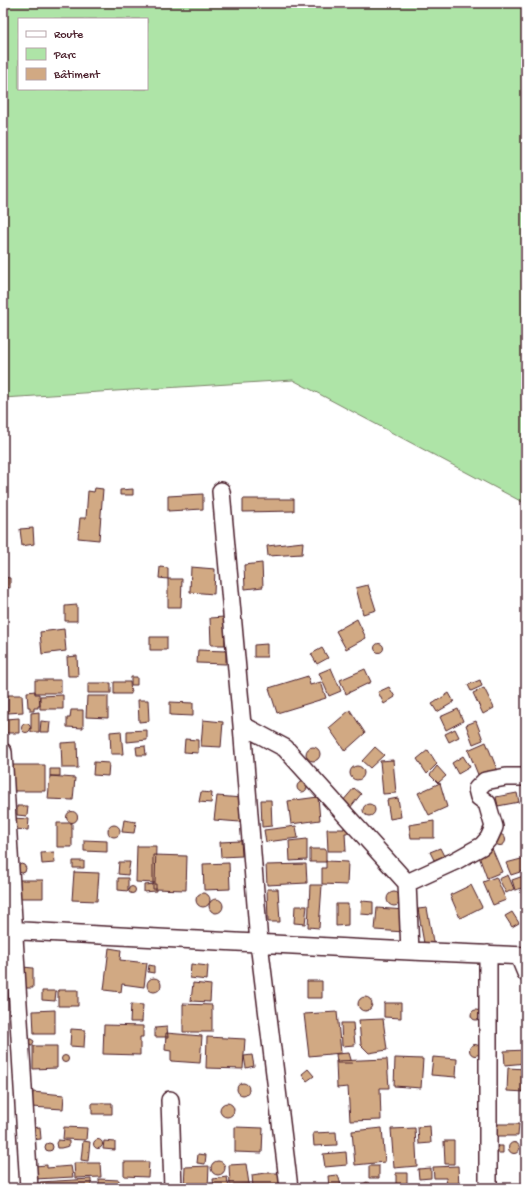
<svg xmlns="http://www.w3.org/2000/svg" width="529" height="1191" font-family="'Gochi Hand',sans-serif">
  <style>
    .green { fill: #aee4a7; stroke: #7c8269; fill-rule: evenodd }
    .building { fill: #d1a983; stroke: #4a1f2b }
    .lines { fill: none; stroke-linecap: round; stroke-linejoin: round }
    .street-casing { stroke: #4a1f2b; stroke-width: 20 }
    .street { stroke: #fff; stroke-width: 17 }
  </style>
  <rect width="100%" height="100%" fill="#fff"/>
  <filter id="ink" filterUnits="userSpaceOnUse"><feTurbulence type="fractalNoise" baseFrequency=".025" numOctaves="2"/><feDisplacementMap in="SourceGraphic" scale="8" xChannelSelector="R" yChannelSelector="G"/><feConvolveMatrix kernelMatrix="1 2 1 2 8 2 1 2 1" color-interpolation-filters="sRGB"/></filter>
  <g filter="url(#ink)">
    <!-- green -->
    <path class="green" d="M 3,3 L 526,3 L 526,504 L 293,380 L 3,398 ZM 19,19 L 147,19 L 147,89 L 19,89 Z"/>
    <!-- building -->
    <path class="building" d="M 95,488 L 103,489 L 99,540 L 78,538 L 80,518 L 86,518 L 88,491 L 94,492 Z
      M 133,489 L 133,495 L 120,495 L 120,490 Z
      M 203,494 L 203,509 L 168,511 L 168,496 Z
      M 243,499 L 294,499 L 294,511 L 243,512 Z
      M 33,528 L 34,544 L 22,546 L 20,529 Z
      M 303,542 L 302,554 L 268,556 L 267,546 Z
      M 262,563 L 263,587 L 245,589 L 244,565 Z
      M 160,567 L 168,568 L 168,579 L 159,578 Z
      M 191,567 L 215,569 L 214,594 L 190,592 Z
      M 3,577 L 10,578 L 10,588 L 3,587 Z
      M 168,579 L 182,579 L 181,607 L 168,607 Z
      M 368,585 L 376,610 L 363,614 L 356,588 Z
      M 77,605 L 77,621 L 65,621 L 65,606 Z
      M 224,617 L 225,645 L 211,645 L 210,618 Z
      M 357,619 L 366,638 L 346,649 L 336,631 Z
      M 64,629 L 66,651 L 42,654 L 40,632 Z
      M 150,637 L 167,637 L 167,650 L 150,650 Z
      M374.5 648a4.5 4.5 0 1 1 9 0a4.5 4.5 0 1 1-9 0Z
      M 267,644 L 267,657 L 254,657 L 254,645 Z
      M 322,648 L 328,658 L 317,664 L 311,654 Z
      M 198,650 L 226,651 L 226,664 L 197,663 Z
      M 77,656 L 78,676 L 68,676 L 67,657 Z
      M 331,668 L 341,691 L 329,696 L 319,673 Z
      M 365,669 L 371,682 L 346,694 L 340,680 Z
      M 308,676 L 310,685 L 321,682 L 326,698 L 277,713 L 269,688 Z
      M 131,677 L 137,677 L 137,685 L 131,685 Z
      M 35,680 L 61,680 L 61,693 L 35,693 Z
      M 480,680 L 482,686 L 471,691 L 468,685 Z
      M 114,682 L 130,682 L 131,694 L 114,694 Z
      M 88,683 L 111,683 L 111,693 L 88,693 Z
      M 389,687 L 395,697 L 384,704 L 378,692 Z
      M 484,688 L 494,708 L 483,714 L 473,693 Z
      M 35,691 L 35,694 L 39,694 L 40,706 L 38,706 L 38,708 L 34,708 L 34,711 L 30,711 L 30,707 L 28,707 L 27,692 Z
      M 449,693 L 454,702 L 437,712 L 432,704 Z
      M 8,695 L 22,695 L 23,712 L 8,713 Z
      M 63,695 L 63,709 L 40,709 L 40,696 Z
      M 87,696 L 108,696 L 108,718 L 86,717 Z
      M 138,700 L 148,700 L 149,721 L 139,722 Z
      M 170,702 L 193,703 L 193,716 L 170,715 Z
      M 458,709 L 463,721 L 446,730 L 440,717 Z
      M 71,710 L 83,710 L 83,728 L 67,727 L 67,718 L 70,718 Z
      M 350,710 L 365,733 L 345,751 L 329,728 Z
      M 39,712 L 39,732 L 31,732 L 31,713 Z
      M 19,718 L 19,733 L 6,733 L 6,719 Z
      M 203,720 L 223,722 L 221,747 L 201,746 Z
      M 41,721 L 50,722 L 49,732 L 40,732 Z
      M 476,721 L 483,740 L 473,744 L 466,725 Z
      M21.5 728a4.5 4.5 0 1 1 9 0a4.5 4.5 0 1 1-9 0Z
      M 455,729 L 459,737 L 449,742 L 445,734 Z
      M 147,730 L 147,740 L 127,742 L 127,731 Z
      M 121,731 L 123,754 L 111,754 L 110,732 Z
      M 185,739 L 198,740 L 198,753 L 184,752 Z
      M 77,742 L 78,768 L 62,768 L 61,743 Z
      M 486,742 L 499,774 L 481,782 L 468,750 Z
      M 145,746 L 146,755 L 137,755 L 136,747 Z
      M 375,747 L 384,755 L 370,768 L 362,761 Z
      M306 754a7 7 0 1 1 14 0a7 7 0 1 1-14 0Z
      M 428,750 L 437,764 L 427,774 L 417,759 Z
      M 463,756 L 470,767 L 458,774 L 452,763 Z
      M 393,760 L 396,793 L 383,794 L 380,761 Z
      M 94,762 L 109,763 L 108,776 L 93,775 Z
      M 13,765 L 45,765 L 45,791 L 13,791 Z
      M 437,766 L 446,776 L 438,783 L 430,775 Z
      M350 773a7 7 0 1 1 14 0a7 7 0 1 1-14 0Z
      M 50,769 L 60,769 L 60,776 L 50,776 Z
      M 50,776 L 75,778 L 73,800 L 48,799 Z
      M297 787a5 5 0 1 1 10 0a5 5 0 1 1-10 0Z
      M 440,783 L 447,807 L 429,815 L 418,793 Z
      M 354,788 L 361,794 L 350,808 L 342,802 Z
      M 201,792 L 212,793 L 211,803 L 199,802 Z
      M 517,793 L 519,802 L 498,806 L 496,797 Z
      M 217,796 L 242,798 L 240,822 L 214,820 Z
      M 318,797 L 320,820 L 291,824 L 288,801 Z
      M 398,798 L 401,817 L 390,819 L 387,800 Z
      M 261,800 L 271,800 L 272,826 L 262,827 Z
      M363 810a6 6 0 1 1 12 0a6 6 0 1 1-12 0Z
      M 17,806 L 28,806 L 27,816 L 17,815 Z
      M66.5 817a5.5 5.5 0 1 1 11 0a5.5 5.5 0 1 1-11 0Z
      M 13,818 L 29,819 L 28,830 L 14,829 Z
      M 124,820 L 136,822 L 134,833 L 122,832 Z
      M 434,821 L 434,838 L 411,838 L 409,825 Z
      M 57,823 L 72,823 L 72,847 L 57,847 Z
      M108 831a6 6 0 1 1 12 0a6 6 0 1 1-12 0Z
      M 344,825 L 352,833 L 345,833 L 346,851 L 328,851 L 327,829 L 344,829 Z
      M 296,826 L 298,838 L 266,842 L 264,830 Z
      M494.5 840a5.5 5.5 0 1 1 11 0a5.5 5.5 0 1 1-11 0Z
      M 307,839 L 307,860 L 290,861 L 289,841 Z
      M 84,840 L 107,841 L 107,852 L 84,851 Z
      M 241,841 L 242,856 L 221,857 L 220,842 Z
      M 137,846 L 156,846 L 155,883 L 136,882 Z
      M 491,846 L 502,872 L 487,878 L 477,851 Z
      M 440,848 L 444,856 L 434,860 L 430,852 Z
      M 310,849 L 326,849 L 326,862 L 310,862 Z
      M 54,852 L 55,863 L 42,864 L 41,853 Z
      M 153,855 L 187,856 L 186,890 L 153,889 Z
      M 525,858 L 526,862 L 526,870 L 511,875 L 506,863 Z
      M 73,861 L 84,861 L 84,868 L 73,868 Z
      M 326,861 L 348,862 L 347,885 L 322,884 L 322,868 L 326,868 Z
      M 119,862 L 130,862 L 128,875 L 118,874 Z
      M 229,863 L 230,889 L 204,890 L 203,864 Z
      M 21,864 L 24,865 L 26,868 L 25,872 L 22,873 L 18,872 L 18,866 Z
      M 306,864 L 307,883 L 267,885 L 266,865 Z
      M 74,872 L 99,873 L 97,901 L 72,900 Z
      M 508,875 L 514,889 L 506,893 L 499,879 Z
      M 526,875 L 526,887 L 515,890 L 512,880 Z
      M 496,877 L 506,900 L 493,905 L 483,882 Z
      M 118,878 L 128,878 L 128,891 L 118,890 Z
      M 19,880 L 43,880 L 43,898 L 19,898 Z
      M 156,884 L 156,891 L 144,892 L 144,885 Z
      M 310,885 L 322,885 L 319,928 L 308,927 Z
      M 471,885 L 482,907 L 460,918 L 450,895 Z
      M128.5 890a3.5 3.5 0 1 1 7 0a3.5 3.5 0 1 1-7 0Z
      M 267,889 L 278,889 L 280,922 L 268,922 Z
      M387 899a7 7 0 1 1 14 0a7 7 0 1 1-14 0Z
      M196 900a7 7 0 1 1 14 0a7 7 0 1 1-14 0Z
      M209 906a7 7 0 1 1 14 0a7 7 0 1 1-14 0Z
      M 362,901 L 373,902 L 373,915 L 361,914 Z
      M 336,904 L 348,904 L 348,925 L 336,926 Z
      M 295,906 L 307,906 L 305,924 L 294,923 Z
      M 377,908 L 405,910 L 404,932 L 375,930 Z
      M 427,908 L 434,947 L 425,949 L 418,909 Z
      M 512,912 L 519,923 L 512,927 L 505,916 Z
      M 109,948 L 121,950 L 120,960 L 147,963 L 144,987 L 122,984 L 121,992 L 104,990 Z
      M 191,964 L 208,966 L 207,980 L 190,978 Z
      M 149,965 L 154,966 L 154,973 L 148,972 Z
      M 23,967 L 33,968 L 33,988 L 22,988 Z
      M147 985a7 7 0 1 1 14 0a7 7 0 1 1-14 0Z
      M 307,981 L 322,981 L 322,998 L 307,998 Z
      M 193,983 L 211,985 L 210,1002 L 191,1001 Z
      M 58,990 L 78,990 L 78,1006 L 58,1006 Z
      M 42,991 L 56,991 L 55,1001 L 42,1000 Z
      M358 1004a7 7 0 1 1 14 0a7 7 0 1 1-14 0Z
      M 384,1003 L 401,1003 L 401,1018 L 384,1017 Z
      M 131,1004 L 143,1005 L 142,1022 L 130,1022 Z
      M 183,1004 L 212,1005 L 212,1032 L 183,1032 Z
      M471 1015a5 5 0 1 1 10 0a5 5 0 1 1-10 0Z
      M 55,1010 L 55,1034 L 34,1034 L 33,1011 Z
      M 337,1012 L 341,1053 L 309,1056 L 304,1014 Z
      M 383,1019 L 387,1050 L 369,1053 L 361,1045 L 359,1020 Z
      M 341,1023 L 353,1023 L 355,1045 L 342,1046 Z
      M 104,1025 L 143,1026 L 143,1037 L 140,1037 L 140,1055 L 103,1054 Z
      M 167,1027 L 168,1037 L 155,1037 L 155,1028 Z
      M 71,1029 L 85,1030 L 84,1047 L 70,1046 Z
      M 166,1033 L 202,1036 L 200,1063 L 171,1061 L 171,1051 L 165,1050 Z
      M 207,1037 L 245,1039 L 243,1069 L 206,1068 Z
      M 29,1039 L 31,1039 L 34,1041 L 32,1046 L 27,1045 Z
      M469.5 1050a5.5 5.5 0 1 1 11 0a5.5 5.5 0 1 1-11 0Z
      M 33,1046 L 57,1046 L 57,1068 L 33,1069 Z
      M 526,1050 L 526,1063 L 505,1065 L 504,1051 Z
      M 349,1053 L 352,1063 L 337,1063 L 336,1054 Z
      M 252,1055 L 254,1066 L 246,1068 L 244,1056 Z
      M61.5 1059a3.5 3.5 0 1 1 7 0a3.5 3.5 0 1 1-7 0Z
      M 433,1057 L 457,1059 L 456,1077 L 431,1075 Z
      M 395,1058 L 423,1059 L 421,1088 L 394,1086 Z
      M 387,1059 L 389,1088 L 380,1088 L 381,1120 L 350,1121 L 348,1087 L 337,1088 L 336,1061 Z
      M 508,1068 L 526,1069 L 526,1092 L 507,1091 Z
      M 308,1069 L 314,1076 L 307,1081 L 302,1074 Z
      M237 1089a6 6 0 1 1 12 0a6 6 0 1 1-12 0Z
      M 33,1092 L 64,1095 L 63,1109 L 31,1107 Z
      M220 1110a7 7 0 1 1 14 0a7 7 0 1 1-14 0Z
      M 92,1103 L 112,1103 L 112,1114 L 92,1114 Z
      M 498,1124 L 519,1124 L 518,1136 L 497,1136 Z
      M 430,1126 L 431,1143 L 419,1144 L 418,1127 Z
      M 40,1127 L 41,1139 L 31,1140 L 31,1128 Z
      M 64,1127 L 87,1128 L 86,1140 L 63,1139 Z
      M 235,1127 L 263,1128 L 262,1153 L 235,1152 Z
      M 382,1128 L 385,1162 L 355,1165 L 352,1131 Z
      M 415,1128 L 417,1166 L 394,1168 L 391,1129 Z
      M 336,1132 L 337,1145 L 314,1146 L 313,1133 Z
      M93.5 1144a4.5 4.5 0 1 1 9 0a4.5 4.5 0 1 1-9 0Z
      M 58,1140 L 69,1141 L 69,1146 L 61,1148 L 57,1148 L 56,1143 Z
      M 83,1141 L 90,1142 L 88,1161 L 81,1160 Z
      M 104,1141 L 115,1142 L 115,1150 L 103,1149 Z
      M 444,1141 L 454,1141 L 454,1164 L 445,1164 Z
      M508.5 1148a5.5 5.5 0 1 1 11 0a5.5 5.5 0 1 1-11 0Z
      M45 1147a4 4 0 1 1 8 0a4 4 0 1 1-8 0Z
      M 498,1146 L 503,1146 L 503,1153 L 498,1153 Z
      M 346,1152 L 347,1165 L 325,1167 L 323,1154 Z
      M 198,1154 L 206,1155 L 205,1164 L 197,1163 Z
      M211 1168a7 7 0 1 1 14 0a7 7 0 1 1-14 0Z
      M 124,1162 L 149,1162 L 148,1177 L 124,1176 Z
      M 74,1163 L 100,1163 L 101,1177 L 75,1178 Z
      M 246,1164 L 249,1184 L 230,1185 L 229,1165 Z
      M 47,1165 L 47,1168 L 71,1166 L 73,1177 L 35,1179 L 34,1166 Z
      M 209,1166 L 208,1188 L 184,1188 L 185,1167 Z
      M 369,1166 L 379,1166 L 379,1178 L 369,1178 Z
      M 458,1166 L 459,1188 L 447,1188 L 446,1178 L 434,1178 L 433,1167 Z
      M 431,1168 L 431,1178 L 419,1179 L 418,1169 Z
      M 265,1173 L 280,1173 L 281,1188 L 253,1188 L 252,1175 Z
      M 396,1173 L 407,1173 L 407,1188 L 396,1188 Z
      M 338,1175 L 341,1185 L 339,1185 L 339,1188 L 329,1188 L 328,1176 Z
      M 227,1177 L 229,1188 L 214,1188 L 213,1179 Z
      M 91,1179 L 91,1188 L 40,1188 L 40,1182 Z
      M 99,1179 L 119,1180 L 119,1188 L 99,1188 Z
      M 367,1182 L 370,1184 L 372,1188 L 360,1188 L 361,1185 Z
      M 526,1184 L 526,1188 L 510,1188 L 509,1186 Z
      M 421,1185 L 444,1185 L 444,1188 L 421,1188 Z"/>
    <g class="lines">
      <!-- street casing -->
      <g class="street-casing">
        <path id="street" d="M 221,491 L 242,725 L 259,943 L 289,1188
          M 242,725 L 285,748 L 407,883 L 410,951
          M 3,752 L 29,1188
          M 407,883 L 455,861 L 482,846 L 489,838 L 494,827 L 487,803 L 479,797 L 477,789 L 485,781 L 506,777 L 526,777
          M 3,930 L 410,951 L 526,956
          M 488,954 L 488,1188
          M 519,956 L 526,973
          M 170,1100 L 173,1188"/>
      </g>
      <!-- street -->
      <use href="#street" class="street"/>
    </g>
  </g>
  <!-- margin -->
  <rect width="529" height="1191" fill="none" stroke="#fff" stroke-width="16"/>
  <rect x="8" y="8" width="513" height="1175" fill="none" stroke="#4a1f2b" stroke-width="1.5" filter="url(#ink)"/>
  <!-- legend -->
  <rect x="18" y="18" width="130" height="72" fill="#ffffff" stroke="#b7a5aa"/>
  <rect x="26" y="31" width="20" height="6" fill="#ffffff" stroke="#b7a5aa"/>
  <text x="54" y="38" font-size="12" fill="#4a1f2b">Route</text>
  <rect x="26" y="48" width="20" height="12" fill="#aee4a7" stroke="#b7a5aa"/>
  <text x="54" y="58" font-size="12" fill="#4a1f2b">Parc</text>
  <rect x="26" y="68" width="20" height="12" fill="#d1a983" stroke="#b7a5aa"/>
  <text x="54" y="78" font-size="12" fill="#4a1f2b">Bâtiment</text>
</svg>
